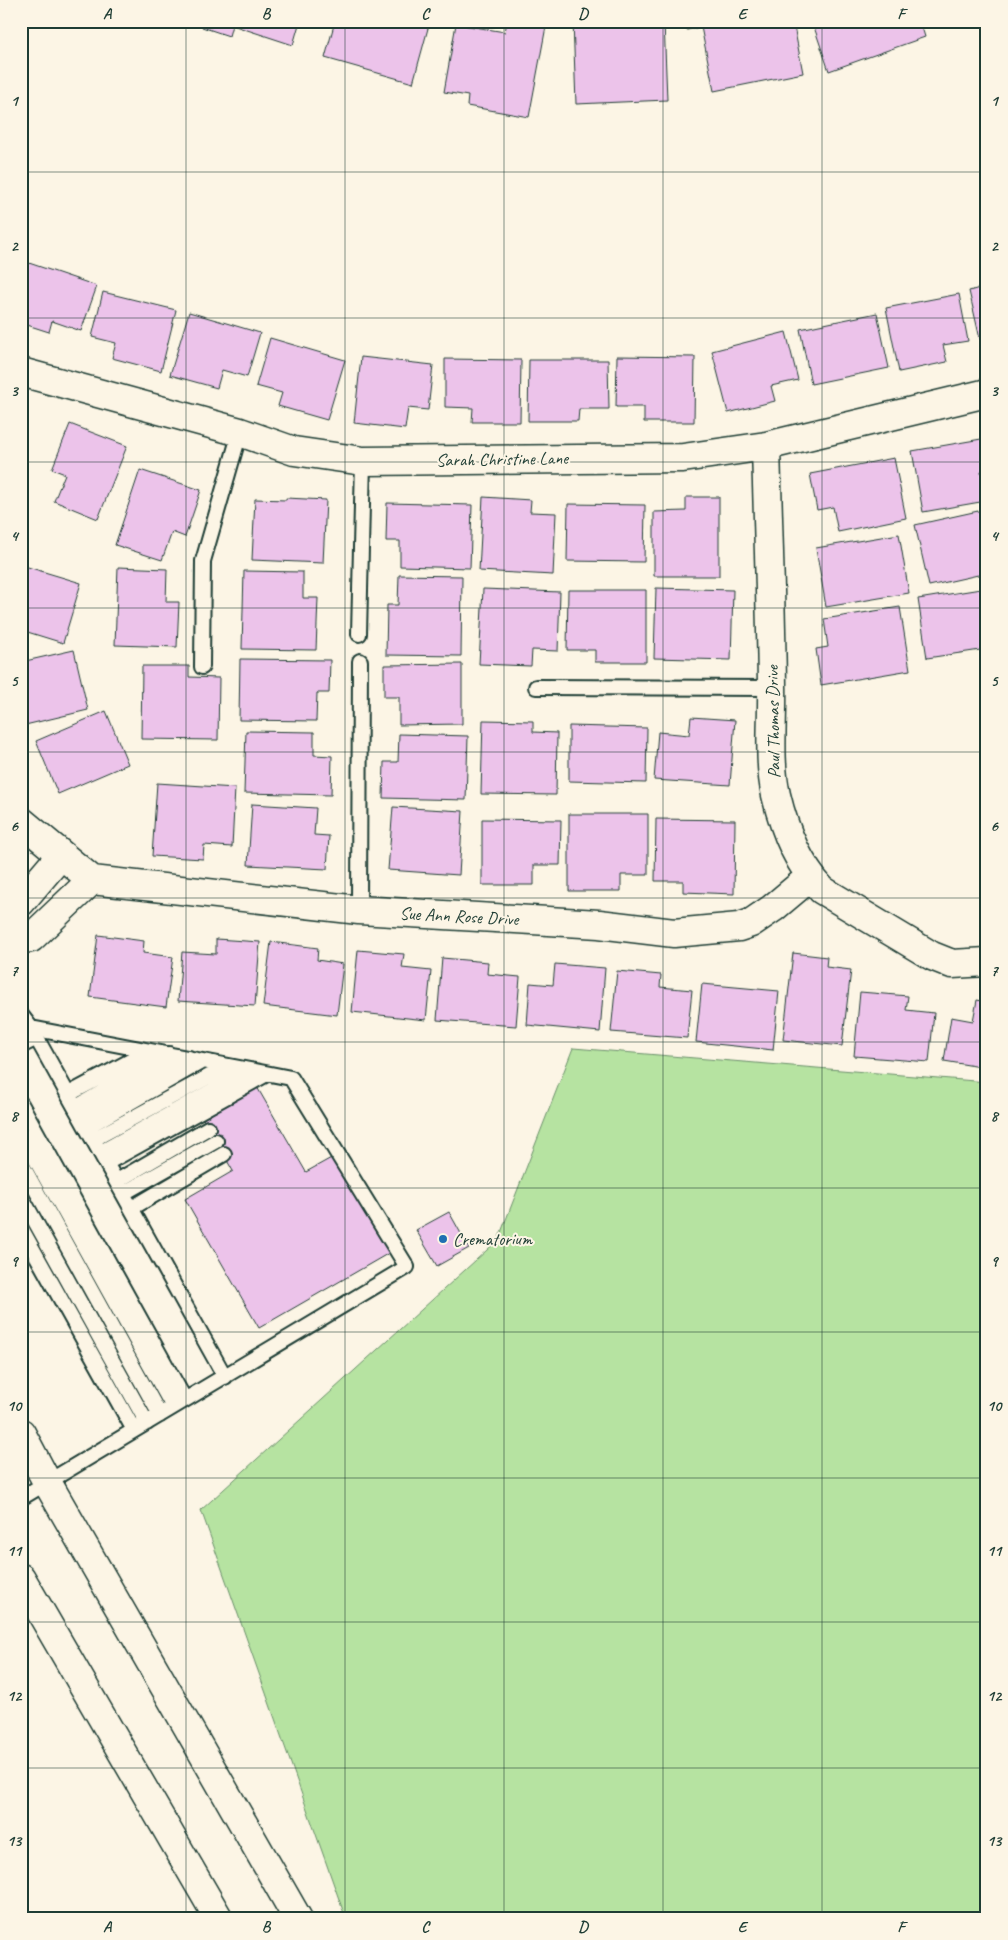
<svg xmlns="http://www.w3.org/2000/svg" width="1008" height="1940" font-family="Caveat,sans-serif">
  <style>
    .green { fill: #b6e3a1; stroke: #6a906a }
    .building { fill: #ecc3ea; stroke: #1f3d34 }
    .lines { fill: none; stroke-linecap: round; stroke-linejoin: round }
    .service-casing { stroke: #1f3d34; stroke-width: 18 }
    .minor-casing { stroke: #1f3d34; stroke-width: 31 }
    .secondary-casing { stroke: #1f3d34; stroke-width: 31 }
    .service { stroke: #fcf5e5; stroke-width: 14 }
    .minor { stroke: #fcf5e5; stroke-width: 28 }
    .secondary { stroke: #fcf5e5; stroke-width: 28 }
    .grid { fill: none; stroke: #1f3d34; stroke-width: 1; stroke-opacity: 0.55 }
    .poi-dot { fill: #1f6fb2; stroke: #fcf5e5; stroke-width: 2 }
    .labels { text-anchor: middle; dominant-baseline: central; stroke-width: 4; stroke-linejoin: round; paint-order: stroke }
    .street-label { font-size: 18px; fill: #1f3d34; stroke: #fcf5e5 }
    .poi-label { font-size: 18px; fill: #1f3d34; stroke: #fcf5e5; text-anchor: start }
    .neatline { fill: none; stroke: #1f3d34; stroke-width: 2 }
    .grid-label { font-size: 16px; text-anchor: middle; font-weight: bold; fill: #1f3d34 }
  </style>
  <rect width="100%" height="100%" fill="#fcf5e5"/>
  <filter id="ink" filterUnits="userSpaceOnUse"><feTurbulence type="fractalNoise" baseFrequency=".02" numOctaves="2"/><feDisplacementMap in="SourceGraphic" scale="10" xChannelSelector="R" yChannelSelector="G"/><feConvolveMatrix kernelMatrix="1 2 1 2 8 2 1 2 1" color-interpolation-filters="sRGB"/></filter>
  <g filter="url(#ink)">
    <!-- green -->
    <path class="green" d="M 573,1048 L 987,1082 L 987,1919 L 346,1919 L 201,1510 L 498,1240 Z"/>
    <!-- building -->
    <path class="building" d="M 158,21 L 171,21 L 169,26 Z
      M 204,21 L 300,21 L 293,45 L 232,25 L 229,36 L 202,27 Z
      M 335,21 L 430,21 L 413,83 L 325,58 Z
      M 507,21 L 547,21 L 529,117 L 467,106 L 468,96 L 444,92 L 456,24 L 505,32 Z
      M 573,21 L 664,21 L 667,100 L 576,104 Z
      M 686,21 L 793,21 L 803,73 L 714,91 L 701,27 L 687,30 Z
      M 812,21 L 920,21 L 925,37 L 829,71 Z
      M 23,261 L 97,286 L 81,331 L 52,321 L 49,332 L 21,323 L 21,267 Z
      M 987,286 L 987,337 L 980,339 L 969,291 Z
      M 103,292 L 176,310 L 161,371 L 112,358 L 116,343 L 92,337 Z
      M 959,294 L 968,341 L 943,345 L 947,362 L 899,372 L 886,308 Z
      M 189,312 L 260,333 L 247,377 L 222,370 L 217,388 L 170,375 Z
      M 877,313 L 889,368 L 811,384 L 800,329 Z
      M 786,332 L 798,380 L 771,386 L 775,401 L 728,413 L 712,351 Z
      M 270,338 L 345,360 L 327,420 L 278,406 L 282,393 L 256,386 Z
      M 617,356 L 695,357 L 694,422 L 644,422 L 644,407 L 616,407 Z
      M 361,357 L 433,365 L 428,410 L 408,408 L 405,429 L 354,423 Z
      M 445,359 L 521,360 L 520,422 L 472,422 L 473,408 L 445,407 Z
      M 529,360 L 608,360 L 609,409 L 579,409 L 578,421 L 528,421 Z
      M 70,424 L 127,446 L 98,519 L 54,501 L 65,474 L 52,469 Z
      M 987,438 L 987,470 L 981,471 L 986,501 L 923,512 L 912,451 Z
      M 894,458 L 906,518 L 838,532 L 833,507 L 817,510 L 810,474 Z
      M 140,470 L 201,490 L 185,537 L 172,532 L 162,560 L 115,545 Z
      M 483,497 L 531,500 L 530,512 L 556,513 L 553,575 L 479,571 Z
      M 686,497 L 719,497 L 719,576 L 654,576 L 654,512 L 686,511 Z
      M 286,498 L 326,500 L 323,563 L 252,560 L 255,499 L 286,500 Z
      M 387,503 L 472,505 L 470,568 L 400,566 L 400,541 L 386,541 Z
      M 568,504 L 645,505 L 644,562 L 567,561 Z
      M 987,509 L 987,573 L 929,586 L 915,525 Z
      M 899,534 L 909,593 L 826,607 L 816,548 Z
      M 21,565 L 81,583 L 63,643 L 21,630 Z
      M 118,567 L 167,569 L 166,602 L 179,602 L 177,647 L 115,645 Z
      M 244,571 L 303,572 L 303,598 L 318,598 L 316,650 L 242,649 Z
      M 399,575 L 462,576 L 461,656 L 386,655 L 387,605 L 398,605 Z
      M 656,588 L 733,590 L 731,660 L 654,658 Z
      M 987,588 L 987,649 L 927,658 L 918,599 Z
      M 483,589 L 560,592 L 558,651 L 532,650 L 531,666 L 479,664 Z
      M 568,590 L 646,590 L 646,662 L 595,662 L 595,650 L 567,650 Z
      M 900,607 L 910,670 L 821,685 L 816,649 L 828,647 L 824,619 Z
      M 74,650 L 88,710 L 21,726 L 21,662 Z
      M 240,659 L 330,660 L 329,693 L 317,693 L 316,721 L 239,720 Z
      M 462,664 L 462,724 L 399,725 L 399,697 L 384,697 L 384,665 Z
      M 142,666 L 189,666 L 189,677 L 219,678 L 218,740 L 141,739 Z
      M 106,711 L 128,764 L 58,794 L 36,741 Z
      M 691,717 L 735,720 L 730,785 L 654,780 L 658,732 L 689,735 Z
      M 483,720 L 533,721 L 533,732 L 557,733 L 556,795 L 481,794 Z
      M 569,726 L 647,728 L 646,783 L 569,781 Z
      M 246,731 L 314,732 L 314,755 L 332,756 L 331,795 L 244,793 Z
      M 399,734 L 468,736 L 466,800 L 383,798 L 384,762 L 398,762 Z
      M 157,783 L 235,788 L 232,847 L 204,845 L 203,859 L 152,856 Z
      M 252,804 L 316,808 L 314,835 L 329,836 L 327,869 L 248,865 Z
      M 393,807 L 463,811 L 459,875 L 388,870 Z
      M 569,814 L 648,814 L 648,875 L 621,875 L 621,891 L 569,891 Z
      M 482,819 L 561,820 L 560,865 L 534,865 L 534,885 L 482,885 Z
      M 656,819 L 735,820 L 734,894 L 683,892 L 683,881 L 655,881 Z
      M 98,935 L 144,941 L 143,953 L 173,957 L 166,1007 L 90,997 Z
      M 216,939 L 260,942 L 255,1006 L 178,1001 L 182,952 L 216,954 Z
      M 271,942 L 318,948 L 317,960 L 343,964 L 337,1015 L 263,1006 Z
      M 358,950 L 404,954 L 402,968 L 431,971 L 426,1020 L 352,1012 Z
      M 793,953 L 827,957 L 826,967 L 851,970 L 842,1046 L 783,1040 Z
      M 442,958 L 488,962 L 487,974 L 520,977 L 516,1026 L 437,1020 Z
      M 555,964 L 605,968 L 600,1032 L 527,1025 L 530,983 L 553,985 Z
      M 617,971 L 661,975 L 660,987 L 692,990 L 687,1038 L 611,1032 Z
      M 702,984 L 779,991 L 773,1050 L 696,1042 Z
      M 860,992 L 908,996 L 906,1010 L 934,1013 L 929,1062 L 854,1056 Z
      M 977,1000 L 987,1002 L 987,1068 L 944,1061 L 951,1017 L 973,1021 Z
      M 257,1087 L 306,1172 L 333,1157 L 389,1253 L 259,1328 L 185,1199 L 233,1171 L 203,1119 Z
      M 449,1212 L 469,1248 L 437,1266 L 416,1230 Z"/>
    <g class="lines">
      <!-- service casing -->
      <g class="service-casing">
        <path id="service" d="M 359,634 L 363,461
          M 202,667 L 203,561 L 240,432
          M 536,687 L 772,688
          M 359,910 L 360,661
          M 21,1015 L 31,1028 L 291,1078 L 407,1267 L 21,1498
          M 31,1028 L 225,1377
          M 21,1046 L 37,1038
          M 69,1094 L 149,1051
          M 21,1104 L 185,1400
          M 76,1107 L 169,1054
          M 82,1117 L 189,1058
          M 87,1127 L 203,1061
          M 21,1133 L 173,1407
          M 94,1139 L 228,1066
          M 101,1152 L 250,1070
          M 21,1163 L 160,1415
          M 107,1163 L 267,1074
          M 117,1181 L 208,1128
          M 124,1193 L 216,1141
          M 21,1196 L 147,1423
          M 132,1208 L 224,1154
          M 21,1228 L 134,1430"/>
      </g>
      <!-- minor casing -->
      <g class="minor-casing">
        <path id="minor" d="M 21,372 L 240,432 L 294,451 L 363,461 L 683,458 L 766,446 L 987,393
          M 766,446 C 768,526 771,606 772,685 C 773,721 768,760 776,795 C 784,829 798,864 822,890 L 932,956 L 952,964 L 987,962
          M 21,821 L 92,880
          M 92,880 L 359,910 L 599,924 L 674,933 L 739,927 L 751,923 L 773,908 L 810,877
          M 21,902 L 61,855
          M 21,939 L 31,938 L 92,880"/>
      </g>
      <!-- secondary casing -->
      <g class="secondary-casing">
        <path id="secondary" d="M 21,1433 L 47,1482 L 298,1919
          M 21,1578 L 219,1919"/>
      </g>
      <!-- service -->
      <use href="#service" class="service"/>
      <!-- minor -->
      <use href="#minor" class="minor"/>
      <!-- secondary -->
      <use href="#secondary" class="secondary"/>
    </g>
  </g>
  <!-- grid -->
  <path class="grid" d="M 186,21 L 186,1919M 345,21 L 345,1919M 504,21 L 504,1919M 663,21 L 663,1919M 822,21 L 822,1919M 21,172 L 987,172M 21,318 L 987,318M 21,462 L 987,462M 21,608 L 987,608M 21,752 L 987,752M 21,898 L 987,898M 21,1042 L 987,1042M 21,1188 L 987,1188M 21,1332 L 987,1332M 21,1478 L 987,1478M 21,1622 L 987,1622M 21,1768 L 987,1768"/>
  <!-- markers -->
  <circle class="poi-dot" cx="443" cy="1239" r="5"/>
  <g class="labels">
    <!-- street labels -->
    <g class="street-label">
      <text transform="translate(502 459) rotate(-1)">Sarah Christine Lane</text>
      <text transform="translate(773 722) rotate(-91)">Paul Thomas Drive</text>
      <text transform="translate(459 916) rotate(3)">Sue Ann Rose Drive</text>
    </g>
    <!-- poi labels -->
    <g class="poi-label">
      <text x="453" y="1239">Crematorium</text>
    </g>
  </g>
  <!-- margin -->
  <rect width="1008" height="1940" fill="none" stroke="#fcf5e5" stroke-width="55"/>
  <rect x="28" y="28" width="952" height="1884" class="neatline"/>
  <g class="grid-label">
    <text x="107" y="19">A</text>
    <text x="266" y="19">B</text>
    <text x="425" y="19">C</text>
    <text x="583" y="19">D</text>
    <text x="742" y="19">E</text>
    <text x="901" y="19">F</text>
    <text x="14" y="106">1</text>
    <text x="994" y="106">1</text>
    <text x="14" y="251">2</text>
    <text x="994" y="251">2</text>
    <text x="14" y="396">3</text>
    <text x="994" y="396">3</text>
    <text x="14" y="541">4</text>
    <text x="994" y="541">4</text>
    <text x="14" y="686">5</text>
    <text x="994" y="686">5</text>
    <text x="14" y="831">6</text>
    <text x="994" y="831">6</text>
    <text x="14" y="976">7</text>
    <text x="994" y="976">7</text>
    <text x="14" y="1121">8</text>
    <text x="994" y="1121">8</text>
    <text x="14" y="1266">9</text>
    <text x="994" y="1266">9</text>
    <text x="14" y="1411">10</text>
    <text x="994" y="1411">10</text>
    <text x="14" y="1556">11</text>
    <text x="994" y="1556">11</text>
    <text x="14" y="1701">12</text>
    <text x="994" y="1701">12</text>
    <text x="14" y="1846">13</text>
    <text x="994" y="1846">13</text>
    <text x="107" y="1932">A</text>
    <text x="266" y="1932">B</text>
    <text x="425" y="1932">C</text>
    <text x="583" y="1932">D</text>
    <text x="742" y="1932">E</text>
    <text x="901" y="1932">F</text>
  </g>
</svg>
